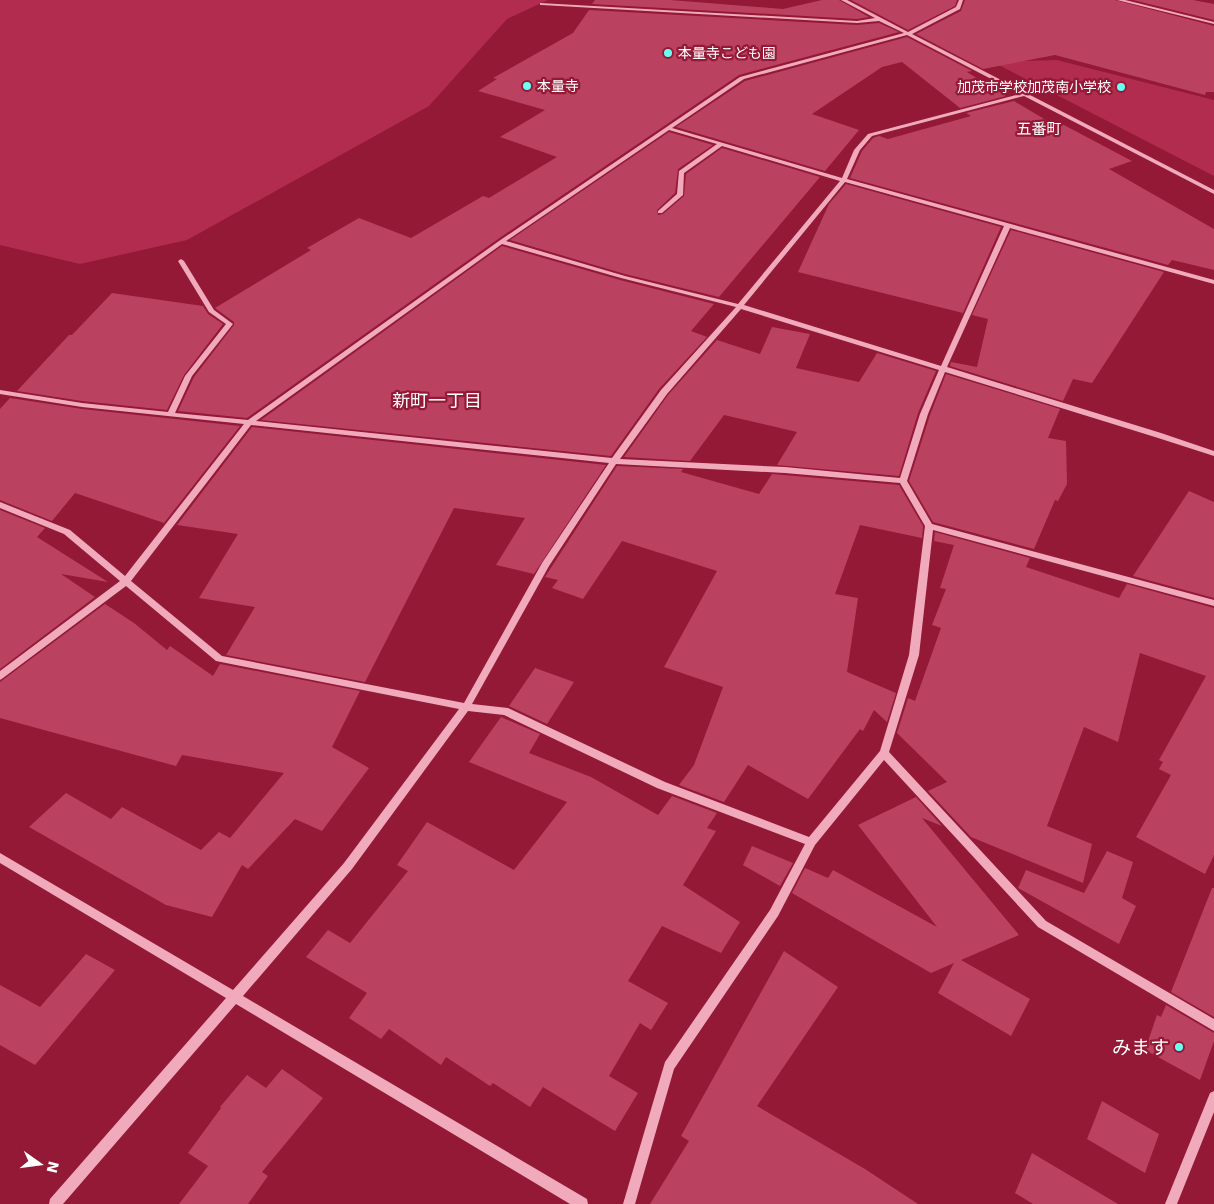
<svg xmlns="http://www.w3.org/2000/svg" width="1214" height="1204" font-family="'DejaVu Sans','Noto Sans JP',sans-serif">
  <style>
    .green { fill: #b12c4e }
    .building { fill: #ba4260 }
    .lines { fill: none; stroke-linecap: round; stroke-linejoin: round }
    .minor { fill: #f0aabc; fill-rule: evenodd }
    .poi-dot { fill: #69fff1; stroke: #931936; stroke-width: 2 }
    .labels { text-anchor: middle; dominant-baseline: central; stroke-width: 4.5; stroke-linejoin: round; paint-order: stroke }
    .far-poi-label { font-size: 14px; fill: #fff; stroke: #931936; text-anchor: start }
    .far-neighbourhood-label { font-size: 15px; fill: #fff; stroke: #931936 }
    .neighbourhood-label { font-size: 18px; fill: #fff; stroke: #931936 }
    .near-poi-label { font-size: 19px; fill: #fff; stroke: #931936; text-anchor: end }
  </style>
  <rect width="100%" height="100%" fill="#931936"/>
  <!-- green -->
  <path class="green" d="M 0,0 L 548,0 L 507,19 L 429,106 L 187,240 L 80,264 L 0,245 Z
    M 977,54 L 1022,61 L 1057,60 L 1214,100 L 1214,176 Z"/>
  <!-- building -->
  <path class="building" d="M 595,0 L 670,0 L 783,9 L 822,0 L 839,0 L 869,17 L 857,19 L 592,4 Z
    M 851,0 L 957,0 L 955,6 L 908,30 Z
    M 965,0 L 1115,0 L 1214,26 L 1214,92 L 1206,92 L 1205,95 L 1055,55 L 983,69 L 916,34 L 961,11 Z
    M 1133,0 L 1193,0 L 1214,4 L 1214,20 Z
    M 589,10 L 857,25 L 879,23 L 899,32 L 739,75 L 498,239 L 247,418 L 178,411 L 194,377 L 234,325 L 234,322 L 215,308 L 311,250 L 307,248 L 359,218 L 411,238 L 483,196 L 489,198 L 557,157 L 500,137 L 545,110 L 478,91 L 497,79 L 493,78 L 573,33 Z
    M 907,37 L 972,71 L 967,72 L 1006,96 L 960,108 L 902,62 L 882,67 L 812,114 L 859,130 L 825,171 L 676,127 L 745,81 Z
    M 1014,101 L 1056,126 L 1062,124 L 1132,161 L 1109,169 L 1214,229 L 1214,270 L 1172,260 L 1168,265 L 850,178 L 862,151 L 873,138 L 879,136 L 888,139 L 971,116 L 966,113 Z
    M 669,132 L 713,145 L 678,169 L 675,193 L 657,210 L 658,215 L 663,214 L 684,196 L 686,174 L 722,148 L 820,177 L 719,297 L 625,274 L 510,240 Z
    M 846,184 L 1001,227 L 963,313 L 798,272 L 829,204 Z
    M 1011,230 L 1164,272 L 1092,383 L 1073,379 L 1063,401 L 950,366 L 951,362 L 977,367 L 988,319 L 972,315 Z
    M 502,246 L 620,280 L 714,304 L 691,331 L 707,337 L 659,389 L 611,456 L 261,420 Z
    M 112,293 L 203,306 L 208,314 L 223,324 L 184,375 L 167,410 L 82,401 L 17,391 L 69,335 L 72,335 Z
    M 772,327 L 810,334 L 796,368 L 859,382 L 877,353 L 936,371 L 918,413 L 899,476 L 777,465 L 797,432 L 724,415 L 690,461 L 624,457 L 668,395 L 717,340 L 760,354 Z
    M 946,374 L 1060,409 L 1048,438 L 1066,441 L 1067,484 L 1058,501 L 1055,500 L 1034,549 L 933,522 L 909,481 L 930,415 Z
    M 10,398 L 82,409 L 240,426 L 164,523 L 75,493 L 52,521 L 0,500 L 0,409 Z
    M 252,427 L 606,465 L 534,574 L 496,565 L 525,518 L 454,508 L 365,682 L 226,655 L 255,607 L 199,598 L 238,534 L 177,525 Z
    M 617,466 L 683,469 L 681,472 L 759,494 L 772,474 L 899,485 L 923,526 L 922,538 L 860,525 L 835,594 L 858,598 L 847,672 L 896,693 L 887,722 L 874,710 L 863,731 L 860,729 L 808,799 L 748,765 L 724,802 L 679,785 L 694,765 L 723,687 L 664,667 L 717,571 L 622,541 L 583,599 L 552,588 L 558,580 L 545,577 Z
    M 1189,491 L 1214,502 L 1214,598 L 1133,576 Z
    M 0,510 L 45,528 L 37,537 L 108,582 L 61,574 L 95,597 L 0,669 Z
    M 935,532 L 1030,558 L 1026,567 L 1119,598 L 1127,584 L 1214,608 L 1214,855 L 1205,874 L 1136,837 L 1171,775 L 1159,769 L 1163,762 L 1159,760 L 1206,676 L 1140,653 L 1118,742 L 1084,727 L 1047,826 L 1092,844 L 1083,883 L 971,837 L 928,791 L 947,782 L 897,733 L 908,698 L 915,701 L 941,628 L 932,625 L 946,589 L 940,588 L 954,545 L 934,541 Z
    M 105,604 L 134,623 L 167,650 L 170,646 L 213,676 L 220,664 L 360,691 L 332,747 L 369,768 L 322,831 L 295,819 L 248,869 L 242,865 L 212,917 L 166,905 L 29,827 L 66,793 L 111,819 L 122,807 L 201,850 L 219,832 L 230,838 L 284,773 L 182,755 L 176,766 L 0,718 L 0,682 Z
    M 535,668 L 574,682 L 547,724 L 509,706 Z
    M 501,717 L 540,734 L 529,753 L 591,777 L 658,815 L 672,796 L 717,813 L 707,828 L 716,831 L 683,885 L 740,922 L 721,953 L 662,926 L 628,981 L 668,1003 L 651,1030 L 640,1023 L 609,1076 L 638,1093 L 615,1131 L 543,1087 L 530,1107 L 493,1083 L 490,1086 L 446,1057 L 441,1065 L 389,1029 L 381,1039 L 349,1018 L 367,993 L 306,957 L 328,930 L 350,943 L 408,871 L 397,865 L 427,822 L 514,870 L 567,802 L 469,762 Z
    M 916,797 L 942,826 L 922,818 L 1019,935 L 961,960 L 1030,999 L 1011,1036 L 938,993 L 954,963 L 931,973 L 792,893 L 805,868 L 828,878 L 833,870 L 937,927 L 858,825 Z
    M 752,846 L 793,863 L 780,886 L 743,865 Z
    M 1107,851 L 1133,862 L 1122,898 L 1136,906 L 1119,944 L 1018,888 L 1026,870 L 1084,893 Z
    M 1212,888 L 1214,888 L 1214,1017 L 1171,992 Z
    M 784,951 L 838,987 L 757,1106 L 865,1169 L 918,1204 L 650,1204 L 689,1141 L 681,1136 Z
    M 86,954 L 115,970 L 35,1065 L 0,1045 L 0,985 L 40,1007 Z
    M 1166,1005 L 1214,1033 L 1214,1041 L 1200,1080 L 1145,1050 L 1157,1015 L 1161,1017 Z
    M 282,1069 L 323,1098 L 262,1172 L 268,1176 L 248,1204 L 179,1204 L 208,1166 L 188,1153 L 221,1108 L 220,1107 L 247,1075 L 266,1088 Z
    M 1102,1101 L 1159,1134 L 1145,1173 L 1087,1139 Z
    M 1032,1153 L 1118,1204 L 1033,1204 L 1015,1193 Z"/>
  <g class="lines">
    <!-- minor -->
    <path class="minor" d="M 841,0 L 847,0 L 908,32 L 956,7 L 959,0 L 963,0 L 960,9 L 912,34 L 1214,190 L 1214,194 L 1212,193 L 1024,96 L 872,136 L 860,150 L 847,179 L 1214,280 L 1214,284 L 1010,228 L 947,367 L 1161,433 L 1214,451 L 1214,456 L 1155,437 L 945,372 L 928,414 L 907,481 L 932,524 L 1214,600 L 1214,606 L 933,530 L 919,655 L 889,752 L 1046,921 L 1214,1019 L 1214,1031 L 1038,927 L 884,760 L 815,845 L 778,916 L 674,1069 L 635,1204 L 623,1204 L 665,1062 L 770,910 L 805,844 L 657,788 L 504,715 L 468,711 L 352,869 L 243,996 L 587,1199 L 588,1204 L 570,1204 L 236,1004 L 63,1204 L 49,1204 L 50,1199 L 226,998 L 0,863 L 0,853 L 233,990 L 344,863 L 459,709 L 216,661 L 126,586 L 3,678 L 0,680 L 0,671 L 120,581 L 64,534 L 0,508 L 0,502 L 70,530 L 125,576 L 244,424 L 82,407 L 0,394 L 0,390 L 82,403 L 168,412 L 185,376 L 226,324 L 209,312 L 178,261 L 181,259 L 184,261 L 214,310 L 233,324 L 192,376 L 175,413 L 248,420 L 499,241 L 740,77 L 904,33 L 879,21 L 857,23 L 542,5 L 540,5 L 540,3 L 857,21 L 875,18 ZM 907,35 L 1020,94 L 868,134 L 854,150 L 842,178 L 672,128 L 744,79 ZM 669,130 L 717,144 L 679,171 L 677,194 L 658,211 L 658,213 L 662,213 L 683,195 L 684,173 L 722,146 L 840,181 L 738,304 L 625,276 L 506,241 ZM 845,182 L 1004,226 L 941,366 L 744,305 ZM 502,244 L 621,278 L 736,307 L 661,390 L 612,458 L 256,421 ZM 741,309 L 939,370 L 920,414 L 900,478 L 785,467 L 620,459 L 667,394 ZM 251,425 L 609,463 L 542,563 L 464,703 L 222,656 L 131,581 ZM 616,464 L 785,473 L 900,483 L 925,526 L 909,655 L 880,751 L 809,837 L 665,782 L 508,708 L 472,704 L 549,566 Z
      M 1117,0 L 1125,0 L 1214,22 L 1214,24 Z
      M 1214,1091 L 1214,1112 L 1177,1204 L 1165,1204 L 1210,1093 Z"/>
  </g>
  <!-- markers -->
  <g class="poi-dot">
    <circle cx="668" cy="53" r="5"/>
    <circle cx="527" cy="86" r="5"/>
    <circle cx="1121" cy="87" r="5"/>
    <circle cx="1179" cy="1047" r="5"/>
  </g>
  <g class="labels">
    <!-- far-poi labels -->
    <g class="far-poi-label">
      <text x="678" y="53">本量寺こども園</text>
      <text x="537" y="86">本量寺</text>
      <text x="1111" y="87" text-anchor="end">加茂市学校加茂南小学校</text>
    </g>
    <!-- far-neighbourhood labels -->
    <g class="far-neighbourhood-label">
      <text x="1039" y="129">五番町</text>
    </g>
    <!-- neighbourhood labels -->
    <g class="neighbourhood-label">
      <text x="437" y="400">新町一丁目</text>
    </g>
    <!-- near-poi labels -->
    <g class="near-poi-label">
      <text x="1169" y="1047">みます</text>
    </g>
  </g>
  <!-- north arrow -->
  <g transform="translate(40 1164) rotate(104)" stroke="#931936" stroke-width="4" paint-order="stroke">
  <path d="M0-4L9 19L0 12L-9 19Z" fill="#ffffff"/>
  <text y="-8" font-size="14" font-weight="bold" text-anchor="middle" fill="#ffffff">N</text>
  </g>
</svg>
